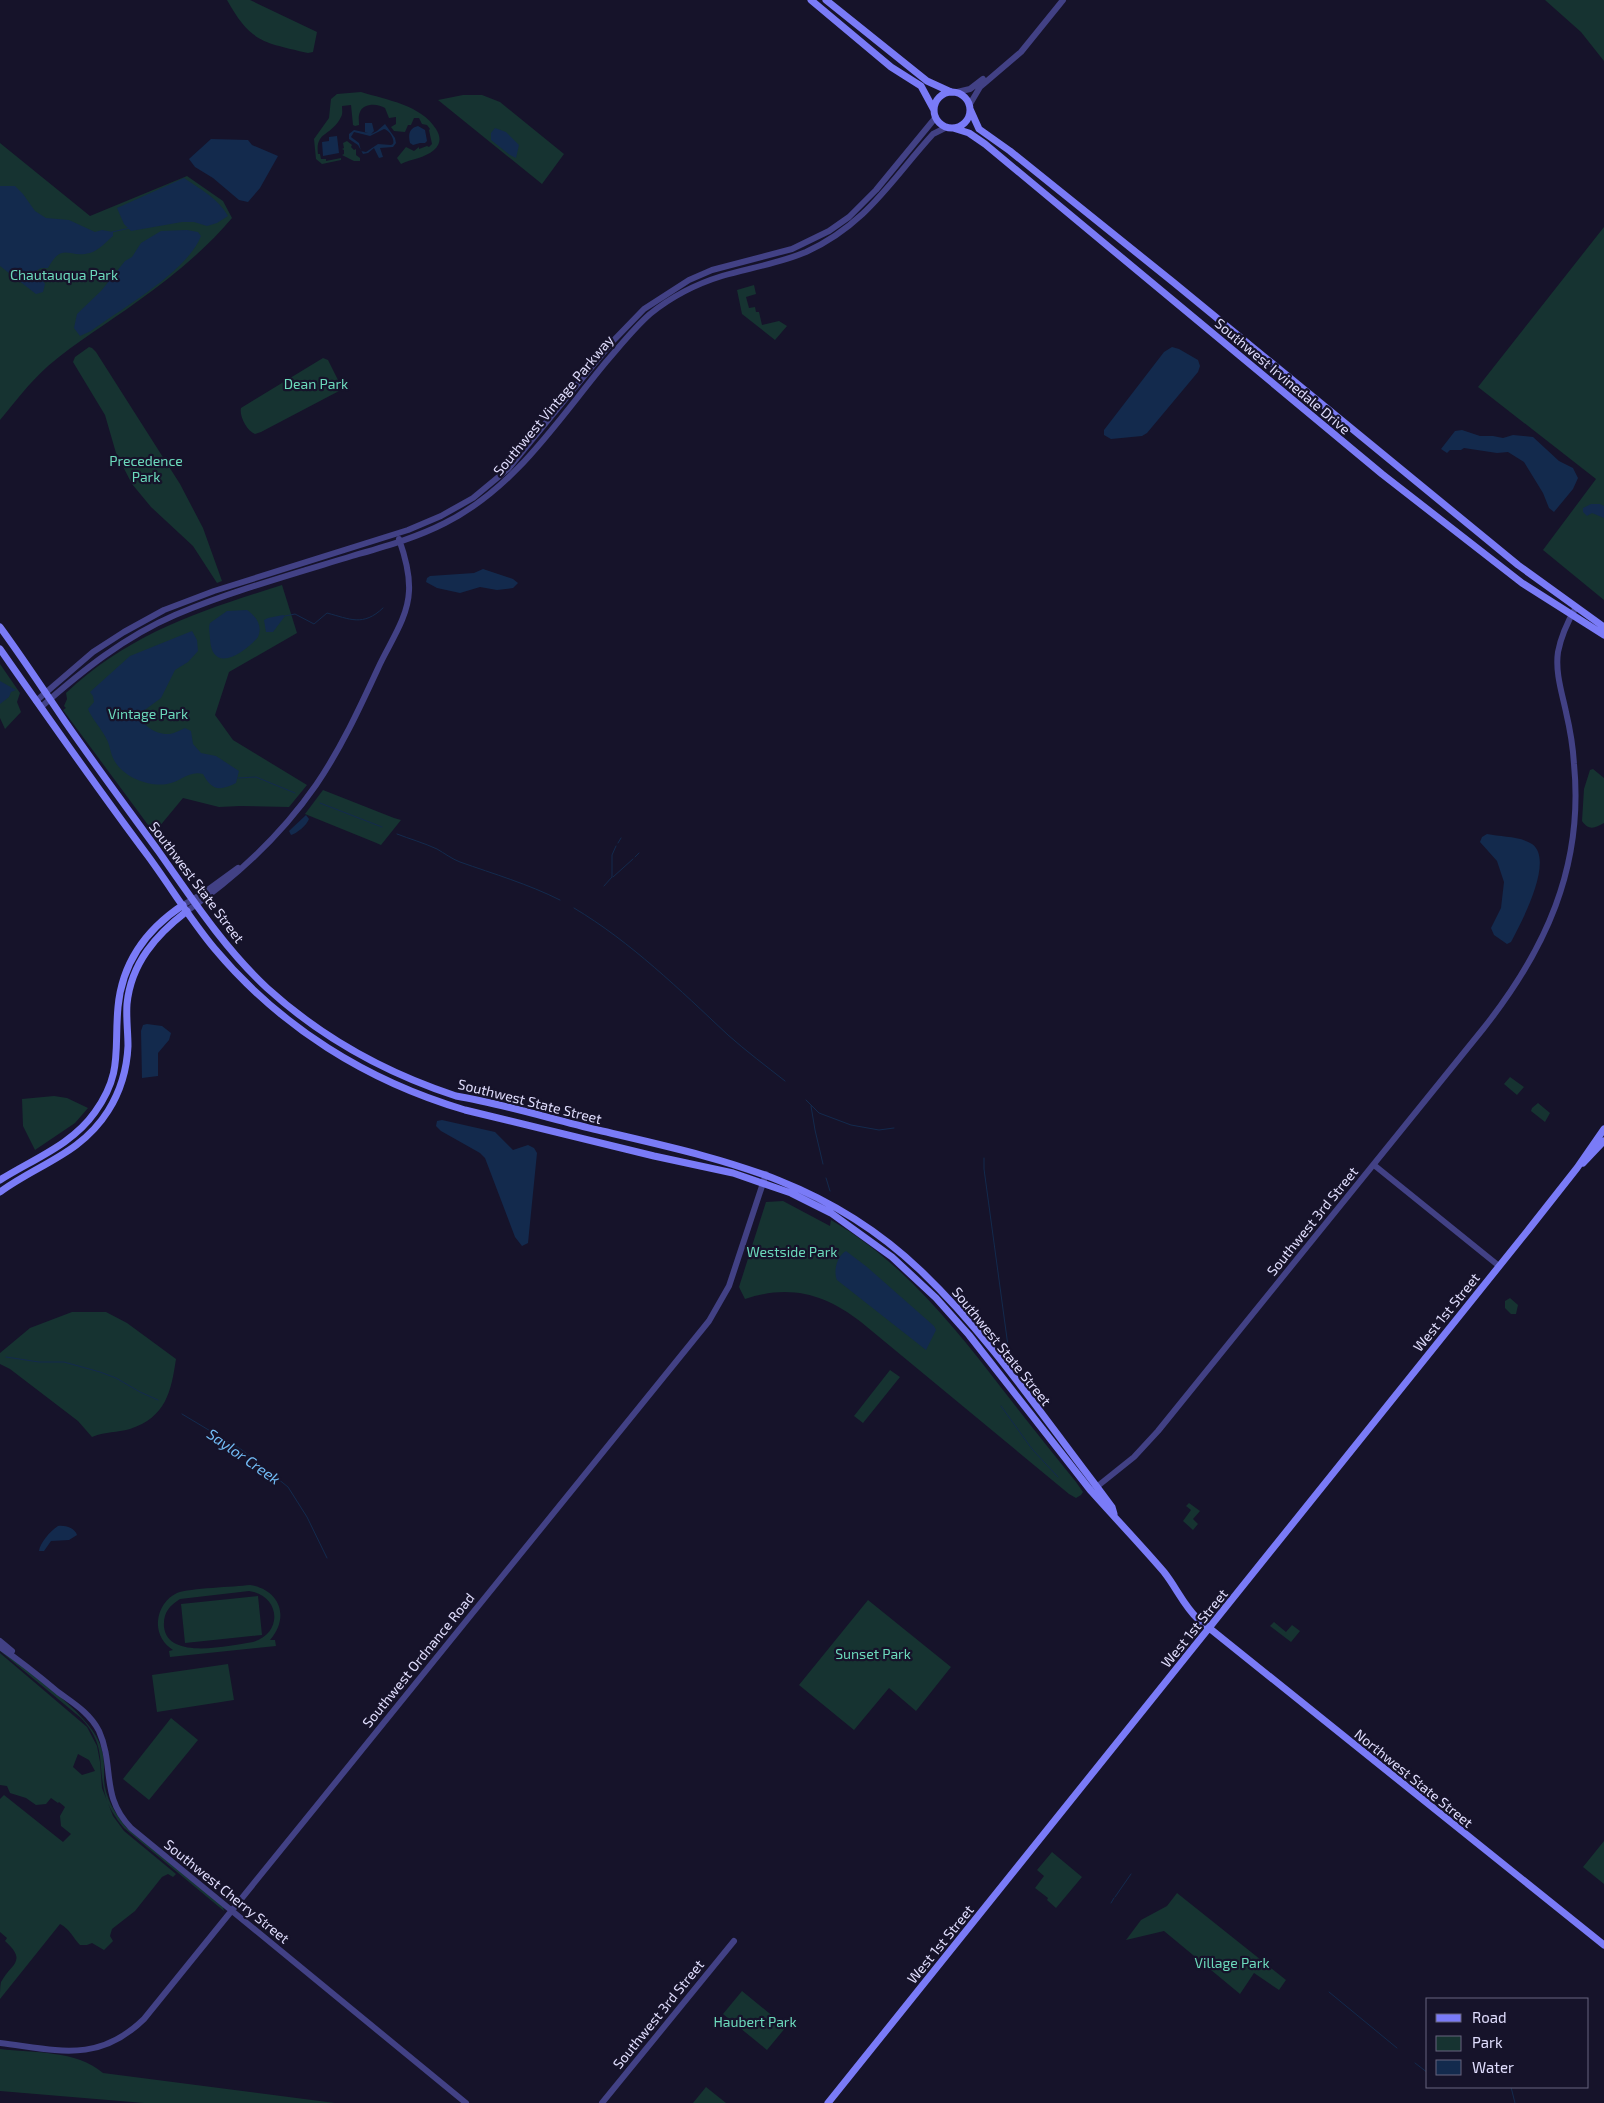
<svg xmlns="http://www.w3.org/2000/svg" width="1604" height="2103" font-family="'Exo 2',sans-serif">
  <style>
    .green { fill: #163331; fill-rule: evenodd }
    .water { fill: #132a4d; fill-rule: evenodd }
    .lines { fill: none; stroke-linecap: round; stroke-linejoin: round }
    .stream { stroke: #132a4d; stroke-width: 1 }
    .tertiary { stroke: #424185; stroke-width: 6 }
    .secondary { stroke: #7a7bf7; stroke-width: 7 }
    .labels { text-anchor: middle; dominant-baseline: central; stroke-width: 4.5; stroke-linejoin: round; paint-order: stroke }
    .park-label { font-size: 14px; fill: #6cdabc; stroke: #16132a }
    .street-label { font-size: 14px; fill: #e0ddfd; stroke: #16132a }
    .water-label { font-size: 15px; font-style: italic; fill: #72bcf6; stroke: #16132a }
  </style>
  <rect width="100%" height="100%" fill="#16132a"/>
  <!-- green -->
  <path class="green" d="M 227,0 L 250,0 L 317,32 L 313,52 L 308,53 C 263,42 251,43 227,0 Z
    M 1545,0 L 1604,0 L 1604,61 L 1581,32 Z
    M 361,92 C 387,100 421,105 436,129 C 441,137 441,144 434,150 C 425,158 411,159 401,164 L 397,158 L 406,147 L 414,151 L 419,147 L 419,149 L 427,146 L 429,147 L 432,144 L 429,130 L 430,129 L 427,125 L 422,124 L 419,118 L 414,118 L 411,125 L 408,125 L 405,132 L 394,131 L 391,127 L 396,124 L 396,117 L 389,118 L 385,108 C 378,103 363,103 360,112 C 358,116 359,121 359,125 L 355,126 L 353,125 L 351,105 L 342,106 C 342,109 343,114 341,117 C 331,137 315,131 318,154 L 320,154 L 321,159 L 326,159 L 326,161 L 341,158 L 341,160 L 322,164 L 316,159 L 314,139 L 329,118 L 331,99 L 337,94 Z
    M 463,95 L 482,95 L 500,102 L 564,154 L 542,184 L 438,100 Z
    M 347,141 L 352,145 L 351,147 L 354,150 L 356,149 L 356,155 L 360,158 L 360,161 L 354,161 L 342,155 L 344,154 L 344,150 L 342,149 L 344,148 L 343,143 Z
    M 0,143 L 90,216 L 187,176 L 223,201 L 232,218 C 206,249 172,277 138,301 C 108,323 76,342 48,366 C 30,382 15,402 0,420 Z
    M 1604,227 L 1604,600 L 1543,550 L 1596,479 L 1478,387 Z
    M 754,285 L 756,294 L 746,297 L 749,308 L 755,307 L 756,312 L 759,312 L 762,325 L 779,321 L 787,326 L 775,340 L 742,314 L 737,290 Z
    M 89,347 L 92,348 L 96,352 L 180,484 L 203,528 L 222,581 L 217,583 L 193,546 L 151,507 L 132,484 L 116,453 L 105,415 L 73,362 L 75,357 Z
    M 323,358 L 328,360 L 340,384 L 339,391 L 261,432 L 255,434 C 247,431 239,416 241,408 Z
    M 282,585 L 297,633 L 229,672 L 215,715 L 233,740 L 307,785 L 289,807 L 240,806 L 219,807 L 183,798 L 154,833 L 63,710 L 66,708 L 64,706 L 67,699 L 66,693 C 130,633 200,611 282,585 Z
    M 0,664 L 20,693 L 17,702 L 21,712 L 5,729 L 0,718 Z
    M 1593,769 L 1604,778 L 1604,823 C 1595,828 1589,831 1582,821 L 1584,789 L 1590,770 Z
    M 323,790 L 394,818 L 401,820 L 381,845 L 374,842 L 305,814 Z
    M 1510,1077 L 1524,1087 L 1517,1095 L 1504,1084 Z
    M 54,1096 L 67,1098 L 88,1108 L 75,1123 L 35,1150 L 23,1126 L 22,1099 Z
    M 1538,1103 L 1550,1113 L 1545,1122 L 1531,1111 L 1532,1108 Z
    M 783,1201 L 830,1226 L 831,1220 C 902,1261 954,1326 1003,1390 C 1027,1421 1052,1452 1076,1482 L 1083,1492 L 1081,1495 L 1076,1498 L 1069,1494 L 861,1322 C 825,1294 790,1284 745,1299 L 739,1287 L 766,1202 Z
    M 1510,1298 L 1518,1305 L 1516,1314 L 1511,1314 L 1505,1308 L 1505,1301 Z
    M 72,1312 L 106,1312 L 127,1323 L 176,1359 C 171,1392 166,1417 130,1429 C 116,1433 107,1431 92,1437 L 78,1421 L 10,1369 L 0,1364 L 0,1353 L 30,1328 Z
    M 890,1370 L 900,1377 L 863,1423 L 854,1416 Z
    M 1189,1503 L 1200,1511 L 1193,1519 L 1198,1524 L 1193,1530 L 1183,1521 L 1191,1510 L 1186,1506 Z
    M 250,1585 C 280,1590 290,1617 270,1640 L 275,1640 L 276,1646 L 170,1657 L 169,1651 L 173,1650 C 163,1644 157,1633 158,1621 C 159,1609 166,1598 177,1593 C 190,1588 234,1587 250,1585 ZM 249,1591 C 280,1595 284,1633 253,1642 C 231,1645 168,1661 164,1627 C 163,1613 169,1606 180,1599 Z
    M 258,1596 L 262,1635 L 185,1643 L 181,1604 Z
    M 868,1600 L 951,1667 L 916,1711 L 889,1688 L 854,1730 L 799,1685 Z
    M 1274,1622 L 1286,1632 L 1292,1625 L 1300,1631 L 1291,1642 L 1270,1626 Z
    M 0,1649 C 27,1671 87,1712 99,1742 C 105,1755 104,1767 104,1779 C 105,1798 115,1813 126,1827 L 223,1907 L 224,1911 L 124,1828 C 115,1817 108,1807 105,1794 C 97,1762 107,1746 81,1718 L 0,1651 Z
    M 0,1653 L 87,1727 L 97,1746 L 100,1762 L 102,1788 L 113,1816 L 124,1831 L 176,1874 L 173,1877 L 168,1874 L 162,1877 L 135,1911 L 112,1929 L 110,1936 L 113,1941 L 104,1950 L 92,1943 L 87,1945 L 80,1945 C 73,1938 70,1929 60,1924 L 0,1999 C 0,1994 0,1986 1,1982 C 11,1963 28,1962 5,1941 L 7,1938 L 0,1932 L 0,1799 L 4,1795 L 63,1842 L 71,1834 L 61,1826 L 60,1816 L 65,1807 L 59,1802 L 58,1803 L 51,1798 L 46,1804 L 36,1805 L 26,1798 L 10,1793 L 7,1786 L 0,1785 ZM 78,1754 L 89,1760 L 95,1771 L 82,1775 L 73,1767 Z
    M 228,1664 L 234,1700 L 157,1712 L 152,1675 Z
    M 171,1718 L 198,1740 L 149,1800 L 123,1779 Z
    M 1604,1841 L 1604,1884 L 1583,1867 Z
    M 1052,1852 L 1082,1877 L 1056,1908 L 1047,1900 L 1048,1898 L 1035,1888 L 1044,1876 L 1037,1870 Z
    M 1177,1893 L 1286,1980 L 1279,1990 L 1254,1973 L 1240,1994 L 1164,1931 L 1126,1940 L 1141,1920 L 1167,1906 Z
    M 742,1991 L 786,2027 L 767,2050 L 723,2014 Z
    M 0,2049 C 34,2053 76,2050 103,2073 L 335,2103 L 144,2103 L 0,2091 Z
    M 706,2087 L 726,2103 L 693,2103 Z"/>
  <!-- water -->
  <path class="water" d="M 365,123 L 372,123 L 374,131 L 371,134 L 377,131 L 385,124 L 395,138 L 396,143 L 393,147 L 380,148 L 383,157 L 379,158 L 374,148 L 368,153 L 363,154 L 358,145 L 349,139 L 349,134 L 354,130 L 368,133 L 365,132 ZM 384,129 C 389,130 395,139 393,144 L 391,145 L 378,144 L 366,152 L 361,151 L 359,143 L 351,137 L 354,132 L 370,136 Z
    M 418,126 L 425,130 L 427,141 L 425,143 L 420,143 L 413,145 L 410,143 C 408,135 409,128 418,126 Z
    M 495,128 L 506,132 L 519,145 L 516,158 L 510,155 L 491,140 L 491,133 Z
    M 337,136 L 339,153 L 323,156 L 322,142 L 329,141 L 329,137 Z
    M 211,139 L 248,140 L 252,145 L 278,156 L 260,188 L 248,202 L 239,200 L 213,178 L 195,167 L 189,159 Z
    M 184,178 C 201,190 218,198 228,216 L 217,223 L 207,226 L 194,222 L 182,222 L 131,231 L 124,224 L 117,208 Z
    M 0,186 L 15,186 L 23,194 L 35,211 L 46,218 L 69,220 L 95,232 L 102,230 L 113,232 L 113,236 C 106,242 99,250 90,253 C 68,259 63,241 48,268 L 41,268 L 36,271 L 45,284 L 43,292 L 36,294 L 0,266 Z
    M 187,230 L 198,232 L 201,236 C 187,272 122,308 91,331 L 80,336 L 74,328 L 77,314 L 101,291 L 125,261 L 132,257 L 141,243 L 161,231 Z
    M 1172,347 L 1179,349 L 1198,360 L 1200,366 L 1198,372 L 1147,433 L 1142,436 L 1111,439 L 1104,435 L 1104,430 L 1164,352 Z
    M 1462,430 L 1480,436 L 1493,436 L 1503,438 L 1513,435 L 1533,437 L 1559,461 L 1573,468 L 1578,478 L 1573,489 L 1554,512 L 1549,508 L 1543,493 L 1524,462 L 1508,452 L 1497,453 L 1464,448 L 1461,450 L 1450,450 L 1447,453 L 1441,449 L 1455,431 Z
    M 1591,504 L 1600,504 L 1604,506 L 1604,518 L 1592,513 L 1587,516 L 1583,512 L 1583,508 Z
    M 483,569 L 513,579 L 518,583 L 513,588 L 497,590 L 480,587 L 460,593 L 437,588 L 426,582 L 427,578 L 430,576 L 474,573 Z
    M 247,610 C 256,616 263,626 258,637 C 245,653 212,675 210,639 C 210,633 208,628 210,623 L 227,611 Z
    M 283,615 L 285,616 L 273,632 L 266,632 L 264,620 L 268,618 Z
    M 192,631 L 197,640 L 198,651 L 188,662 L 175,670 L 161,698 L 142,712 C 139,726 157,735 170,734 C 175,733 180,730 185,728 L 191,731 L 193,744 L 201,753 L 216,756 L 239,771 L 236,783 C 220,791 212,791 203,774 C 189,770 180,782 167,784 C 148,787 123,777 114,760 C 110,753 110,744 106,738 C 101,728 92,719 88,709 L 94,702 L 93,696 L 90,692 L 130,656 Z
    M 0,681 L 16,690 L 11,692 L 9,697 L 0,704 Z
    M 306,815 L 309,819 C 307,825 296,834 291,835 L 289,831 Z
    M 1487,834 C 1501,837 1520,836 1532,844 C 1555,860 1521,923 1511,942 L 1507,944 L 1494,935 L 1491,928 L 1501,908 L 1504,882 L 1497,861 L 1480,842 L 1482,837 Z
    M 147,1024 L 162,1026 L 171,1033 L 169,1040 L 158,1053 L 158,1076 L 142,1078 L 141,1031 L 143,1025 Z
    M 442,1120 L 495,1132 L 513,1150 L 528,1145 L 534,1148 L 537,1153 L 528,1243 L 522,1246 L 515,1237 L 485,1158 L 480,1153 L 441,1131 L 436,1126 L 437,1121 Z
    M 846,1251 L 867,1267 L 934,1326 L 936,1330 L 926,1350 L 837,1280 C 833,1271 837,1256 846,1251 Z
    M 58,1526 C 65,1525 75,1528 77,1535 L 69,1540 L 51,1541 L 44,1551 L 39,1551 C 40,1543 50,1531 58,1526 Z"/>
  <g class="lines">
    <!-- stream -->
    <path class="stream" d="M 112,232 L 130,228
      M 285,616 L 295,614 L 314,624 L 327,613 C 350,619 363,627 383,608
      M 238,778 L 256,777 L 295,793
      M 320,803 L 382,827
      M 397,834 C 410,839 424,843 437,849 C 444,853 452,859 460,862 C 494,874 528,884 560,900
      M 618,843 L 621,838
      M 635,857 L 639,853
      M 613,877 L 633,859
      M 604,886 L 612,877 L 612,855 L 616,846
      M 574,908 C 631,942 680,990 728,1035 C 746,1051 766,1066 785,1081
      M 806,1100 L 819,1113 L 851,1125 L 879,1130 L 894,1128
      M 811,1106 L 815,1130 L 823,1164
      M 984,1158 L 984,1169 L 1008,1346
      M 826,1178 L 830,1191
      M 6,1357 L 39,1362 L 64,1362 L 100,1372 L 116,1378 L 140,1392 L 158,1400
      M 1001,1406 L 1032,1449 L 1058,1477
      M 182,1414 L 242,1450 L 288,1487 L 307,1517 L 327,1558
      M 1115,1897 L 1131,1874
      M 1111,1903 L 1114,1898
      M 1329,1992 L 1397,2048
      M 1415,2063 L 1428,2073
      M 1511,2087 L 1515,2103"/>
    <!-- tertiary -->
    <path class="tertiary" d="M 957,92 L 970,89 L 983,79
      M 970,104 L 980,87 L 1021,52 L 1063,0
      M 36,701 L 93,652 L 124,632 L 164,610 L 214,591 L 408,530 L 441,516 L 473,498 L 508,469 L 612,342 L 644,309 L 689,280 L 712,270 L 792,249 L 829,231 L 849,217 L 876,190 L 936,117
      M 41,707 C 82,671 124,637 175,615 C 232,591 293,574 352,556 C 383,547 416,538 445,523 C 515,488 557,421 606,362 C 620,346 634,328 650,314 C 671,297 696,284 722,276 C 750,268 780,263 806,252 C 867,224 891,180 933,134 L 947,127
      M 183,905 L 205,892 L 238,868
      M 187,911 C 236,877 282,834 316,785 C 342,747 361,705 380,664 C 391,641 408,617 409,591 C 410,573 405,556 399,539
      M 1374,1165 L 1499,1266
      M 1094,1489 L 1134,1457 L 1158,1431 L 1483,1029 C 1545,951 1584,867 1574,764 C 1573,747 1570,729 1566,712 C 1562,693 1555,672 1558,652 C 1561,636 1568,621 1576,607
      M 0,1641 L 12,1651
      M 0,1647 C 20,1661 39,1676 58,1692 C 73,1703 90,1713 99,1731 C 115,1767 100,1796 131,1828 L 466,2103
      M 0,2043 C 57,2050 98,2064 144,2019 L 709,1321 L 729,1286 L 766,1174
      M 602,2103 L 734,1941"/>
    <!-- secondary -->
    <path class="secondary" d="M 811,0 L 891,67 L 921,86 L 934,110
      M 826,0 L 927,81 L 951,92
      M934 110a18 18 0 1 1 36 0a18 18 0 1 1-36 0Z
      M 970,109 L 979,129 L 1010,151 L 1173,282 L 1518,565 L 1604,627
      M 953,128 L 969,133 L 985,144 L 1382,474 L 1522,583 L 1604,635
      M 0,627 C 22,657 43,689 64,720 C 95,765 127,808 159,852 C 192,899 225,949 267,988 C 322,1038 386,1073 456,1096 C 504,1104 551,1119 598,1130 C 721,1159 825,1179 921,1271 C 988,1335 1041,1414 1097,1487 L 1112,1507 L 1114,1514
      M 0,649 C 49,719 97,788 148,856 C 170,886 190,919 214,948 C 280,1027 367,1081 465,1110 L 654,1156 L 733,1173 L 791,1193 L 831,1213 L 892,1257 L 936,1298 L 969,1335 L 1091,1491 C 1115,1518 1140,1544 1164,1572 C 1176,1587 1184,1606 1198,1619 L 1604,1945
      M 1583,1163 L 1604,1141
      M 0,1180 C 33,1159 72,1145 95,1112 C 123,1073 114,1050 118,1007 C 122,963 147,929 183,905
      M 0,1192 C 38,1164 81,1154 108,1111 C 120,1092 127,1068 128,1046 C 128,1032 126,1018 127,1004 C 131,963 156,935 187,911
      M 828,2103 L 1529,1229 L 1577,1168 L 1604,1129"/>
  </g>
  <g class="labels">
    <!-- park labels -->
    <g class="park-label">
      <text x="64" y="274">Chautauqua Park</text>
      <text x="316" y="383">Dean Park</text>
      <text x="146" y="460">Precedence<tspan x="146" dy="16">Park</tspan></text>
      <text x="148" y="713">Vintage Park</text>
      <text x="792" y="1251">Westside Park</text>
      <text x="873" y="1653">Sunset Park</text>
      <text x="1232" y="1962">Village Park</text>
      <text x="755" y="2021">Haubert Park</text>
    </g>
    <!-- street labels -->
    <g class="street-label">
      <text transform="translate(1283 376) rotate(40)">Southwest Irvinedale Drive</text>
      <text transform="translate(553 405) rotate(-50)">Southwest Vintage Parkway</text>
      <text transform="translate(197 882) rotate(53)">Southwest State Street</text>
      <text transform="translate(530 1101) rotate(14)">Southwest State Street</text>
      <text transform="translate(1312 1221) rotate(-51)">Southwest 3rd Street</text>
      <text transform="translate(1446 1312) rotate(-51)">West 1st Street</text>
      <text transform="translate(1002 1346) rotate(51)">Southwest State Street</text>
      <text transform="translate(1194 1628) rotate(-51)">West 1st Street</text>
      <text transform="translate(418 1660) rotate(-51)">Southwest Ordnance Road</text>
      <text transform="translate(1414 1778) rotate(39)">Northwest State Street</text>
      <text transform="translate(227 1891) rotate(39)">Southwest Cherry Street</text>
      <text transform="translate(940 1944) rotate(-51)">West 1st Street</text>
      <text transform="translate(658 2014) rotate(-51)">Southwest 3rd Street</text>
    </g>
    <!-- water labels -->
    <g class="water-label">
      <text transform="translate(244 1456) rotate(35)">Saylor Creek</text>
    </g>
  </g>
  <!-- legend -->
  <rect x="1426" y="1998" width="162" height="90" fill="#16132a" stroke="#67647e"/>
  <rect x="1436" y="2014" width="25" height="8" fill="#7a7bf7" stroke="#67647e"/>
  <text x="1472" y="2023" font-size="15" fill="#e0ddfd">Road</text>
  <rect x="1436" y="2036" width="25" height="15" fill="#163331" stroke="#67647e"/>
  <text x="1472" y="2048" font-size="15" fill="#e0ddfd">Park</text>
  <rect x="1436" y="2060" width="25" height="15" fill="#132a4d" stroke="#67647e"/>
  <text x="1472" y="2073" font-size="15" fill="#e0ddfd">Water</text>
</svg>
